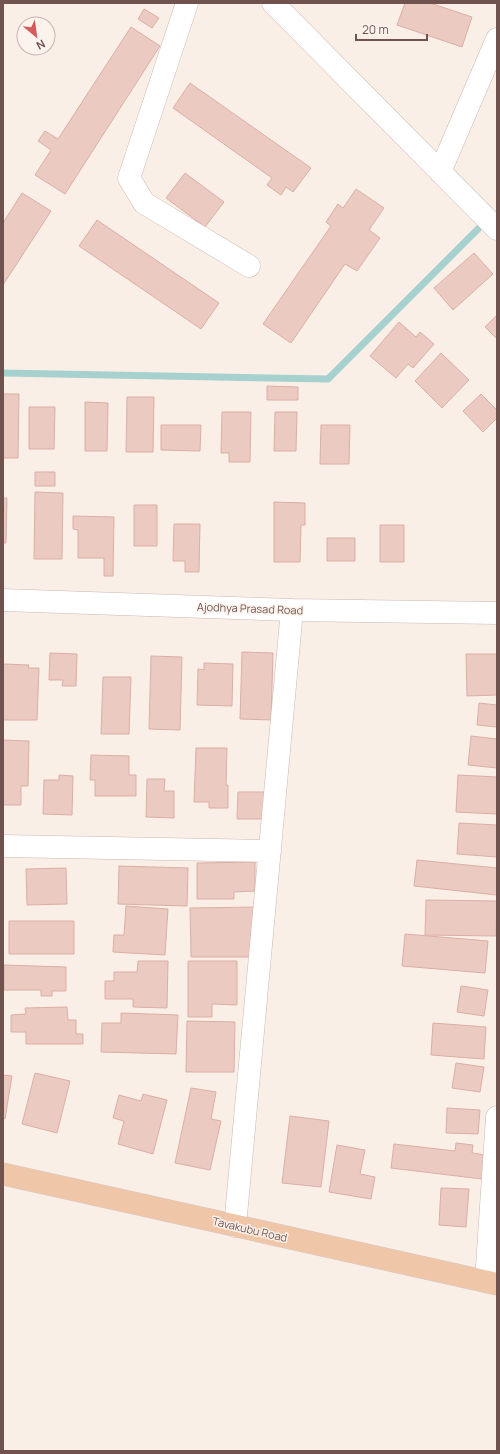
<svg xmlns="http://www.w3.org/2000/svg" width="500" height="1454" font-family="Manrope,sans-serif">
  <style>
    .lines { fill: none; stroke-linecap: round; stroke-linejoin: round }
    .stream { stroke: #a6d1ce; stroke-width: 7 }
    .building { fill: #ebcac2; stroke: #dcaea5 }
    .minor-casing { stroke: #ccb7b2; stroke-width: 23 }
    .major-casing { stroke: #d4cbca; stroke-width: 23 }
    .minor { stroke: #fff; stroke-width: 22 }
    .major { stroke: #f0c6a8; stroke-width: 22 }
    .labels { text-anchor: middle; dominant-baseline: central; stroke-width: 3; stroke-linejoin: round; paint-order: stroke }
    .street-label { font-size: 11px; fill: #70534f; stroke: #fdf3ed }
  </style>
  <rect width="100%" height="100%" fill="#faefe7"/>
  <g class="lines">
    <!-- stream -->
    <path class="stream" d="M 3,373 L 328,379 L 478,229"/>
  </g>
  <!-- building -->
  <path class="building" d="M 405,3 L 430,3 L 472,17 L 462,47 L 397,25 Z
    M 144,9 L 159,18 L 152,28 L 138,19 Z
    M 131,27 L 160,46 L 65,194 L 35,175 L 51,150 L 38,141 L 45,131 L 58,139 Z
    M 190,83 L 311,168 L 293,192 L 286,187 L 281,195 L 267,185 L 272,178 L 173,108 Z
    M 185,173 L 224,202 L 205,227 L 166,198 Z
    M 356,189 L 384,208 L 369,230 L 380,238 L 357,271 L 345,264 L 291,343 L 263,324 L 331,226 L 326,222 L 338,204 L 343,208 Z
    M 22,193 L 51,211 L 3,285 L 3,223 Z
    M 97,220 L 219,303 L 201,329 L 79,246 Z
    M 474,253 L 493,274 L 453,310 L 434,288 Z
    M 497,315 L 497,339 L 485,327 Z
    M 399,322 L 416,337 L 420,332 L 434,344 L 413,368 L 408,364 L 396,378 L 370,356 Z
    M 441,353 L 469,380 L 442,408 L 415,381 Z
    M 267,386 L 298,387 L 298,400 L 267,400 Z
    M 3,394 L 19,394 L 18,458 L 3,458 Z
    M 481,394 L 497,410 L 497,418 L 483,432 L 463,411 Z
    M 127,397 L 154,397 L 153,452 L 126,452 Z
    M 85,402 L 108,403 L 107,451 L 85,451 Z
    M 29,407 L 55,407 L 54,449 L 29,449 Z
    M 222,412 L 251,412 L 250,462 L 229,462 L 229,453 L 221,453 Z
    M 275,412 L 297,412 L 296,451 L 274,451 Z
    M 161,425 L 201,425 L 200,451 L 161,450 Z
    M 321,425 L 350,425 L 349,464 L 320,464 Z
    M 35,472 L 55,472 L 55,486 L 35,486 Z
    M 35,492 L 63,493 L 62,559 L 34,559 Z
    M 3,498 L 7,498 L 6,543 L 3,543 Z
    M 274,502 L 305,503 L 305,525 L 301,525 L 300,562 L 274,562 Z
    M 134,505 L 157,505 L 157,546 L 134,546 Z
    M 73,516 L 114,517 L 113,576 L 104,576 L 104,558 L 78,558 L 78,530 L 73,529 Z
    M 174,524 L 200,524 L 199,572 L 185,572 L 185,561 L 173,561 Z
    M 380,525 L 404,525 L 404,562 L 380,562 Z
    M 327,538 L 355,538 L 355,561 L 327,561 Z
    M 242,652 L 273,653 L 271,720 L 240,719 Z
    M 50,653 L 77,654 L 76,686 L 62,686 L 63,680 L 49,680 Z
    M 466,654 L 497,654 L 497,695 L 467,696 Z
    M 151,656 L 182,657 L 180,730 L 149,729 Z
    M 204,663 L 233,664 L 232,706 L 197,705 L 198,669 L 204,670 Z
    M 3,664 L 29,665 L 28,668 L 39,668 L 37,720 L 3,720 Z
    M 103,677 L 131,677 L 129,734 L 101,734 Z
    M 479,703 L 497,705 L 497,727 L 477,725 Z
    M 471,736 L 497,739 L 497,768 L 468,765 Z
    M 3,740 L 29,741 L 28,786 L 21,786 L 21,805 L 3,805 Z
    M 196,748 L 227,748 L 226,785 L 228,785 L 228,808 L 209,808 L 209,802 L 194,802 Z
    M 91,755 L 129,756 L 129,775 L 136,775 L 136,796 L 95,796 L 95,780 L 90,780 Z
    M 59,775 L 73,776 L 72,815 L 43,814 L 44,780 L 59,780 Z
    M 458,775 L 497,777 L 497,814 L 456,812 Z
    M 147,779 L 165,779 L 164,791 L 174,791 L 174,818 L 146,817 Z
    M 238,792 L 265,792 L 264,819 L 237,819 Z
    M 459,823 L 497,825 L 497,857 L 457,854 Z
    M 417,860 L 497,868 L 497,895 L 414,886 Z
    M 255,862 L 255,891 L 234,892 L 234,899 L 197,899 L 197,863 Z
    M 119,866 L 188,868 L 187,906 L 118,904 Z
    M 66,868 L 67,904 L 27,905 L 26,869 Z
    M 426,900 L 497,901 L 496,936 L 425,935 Z
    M 126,906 L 168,909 L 165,955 L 113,952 L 114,935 L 124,935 Z
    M 256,907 L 256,931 L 251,931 L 251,957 L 191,957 L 190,908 Z
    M 9,921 L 74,921 L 74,954 L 9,954 Z
    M 405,934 L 488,941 L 485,973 L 402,966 Z
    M 138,961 L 168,961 L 167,1008 L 133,1007 L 133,999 L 105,999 L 105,981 L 114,981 L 114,972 L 137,972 Z
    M 188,961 L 237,961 L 237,1005 L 212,1004 L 212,1017 L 188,1017 Z
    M 4,965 L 66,967 L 66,991 L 52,991 L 52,996 L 41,996 L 41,990 L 4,990 Z
    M 461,986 L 488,990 L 484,1016 L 457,1012 Z
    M 67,1007 L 68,1020 L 76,1020 L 76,1034 L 83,1034 L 83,1044 L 26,1044 L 26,1032 L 11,1032 L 11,1015 L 26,1014 L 25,1008 Z
    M 121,1013 L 178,1015 L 176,1054 L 101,1052 L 102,1023 L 121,1023 Z
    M 187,1021 L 235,1022 L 234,1072 L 186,1072 Z
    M 433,1023 L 486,1027 L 484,1059 L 431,1055 Z
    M 456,1063 L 484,1067 L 480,1092 L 452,1088 Z
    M 35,1073 L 70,1081 L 57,1133 L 22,1124 Z
    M 3,1075 L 12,1076 L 5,1119 L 3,1118 Z
    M 191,1088 L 216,1092 L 211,1119 L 221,1121 L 210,1170 L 175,1163 Z
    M 143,1094 L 167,1100 L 153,1154 L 118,1144 L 124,1121 L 113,1118 L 119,1095 L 141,1101 Z
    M 447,1108 L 480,1110 L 478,1134 L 446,1133 Z
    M 290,1116 L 329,1121 L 321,1187 L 282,1183 Z
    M 456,1143 L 473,1145 L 472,1153 L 485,1155 L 482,1179 L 391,1168 L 394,1144 L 455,1151 Z
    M 337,1145 L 365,1150 L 360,1174 L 375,1177 L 371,1199 L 329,1192 Z
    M 441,1188 L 469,1189 L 466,1227 L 439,1225 Z"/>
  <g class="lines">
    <!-- minor casing -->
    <g class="minor-casing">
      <path id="minor" d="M 187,3 L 129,178 L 144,203 L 249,266
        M 273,3 L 497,229
        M 440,172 L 497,39
        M 3,600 L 292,610 L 497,613
        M 3,846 L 270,851
        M 235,1226 L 292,610
        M 486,1281 L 497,1117"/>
    </g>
    <!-- major casing -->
    <g class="major-casing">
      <path id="major" d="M 3,1174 L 497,1284"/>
    </g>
    <!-- minor -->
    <use href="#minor" class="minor"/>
    <!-- major -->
    <use href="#major" class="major"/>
  </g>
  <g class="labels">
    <!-- street labels -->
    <g class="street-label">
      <text transform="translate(250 608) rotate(2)">Ajodhya Prasad Road</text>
      <text transform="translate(250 1229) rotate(13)">Tavakubu Road</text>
    </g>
  </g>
  <!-- border -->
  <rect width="500" height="1454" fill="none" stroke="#70534f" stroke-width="8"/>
  <!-- north arrow -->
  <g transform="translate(36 36) rotate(151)"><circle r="19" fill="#fdf3ed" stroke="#c5b3ae"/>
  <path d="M0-3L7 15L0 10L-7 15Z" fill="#d45d5c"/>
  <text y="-6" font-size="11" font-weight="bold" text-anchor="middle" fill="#70534f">N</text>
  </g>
  <!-- scale -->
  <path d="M356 34v6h71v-6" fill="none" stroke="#70534f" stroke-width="2"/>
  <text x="362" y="34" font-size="12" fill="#70534f" stroke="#fdf3ed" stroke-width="3" paint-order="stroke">20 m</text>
</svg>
